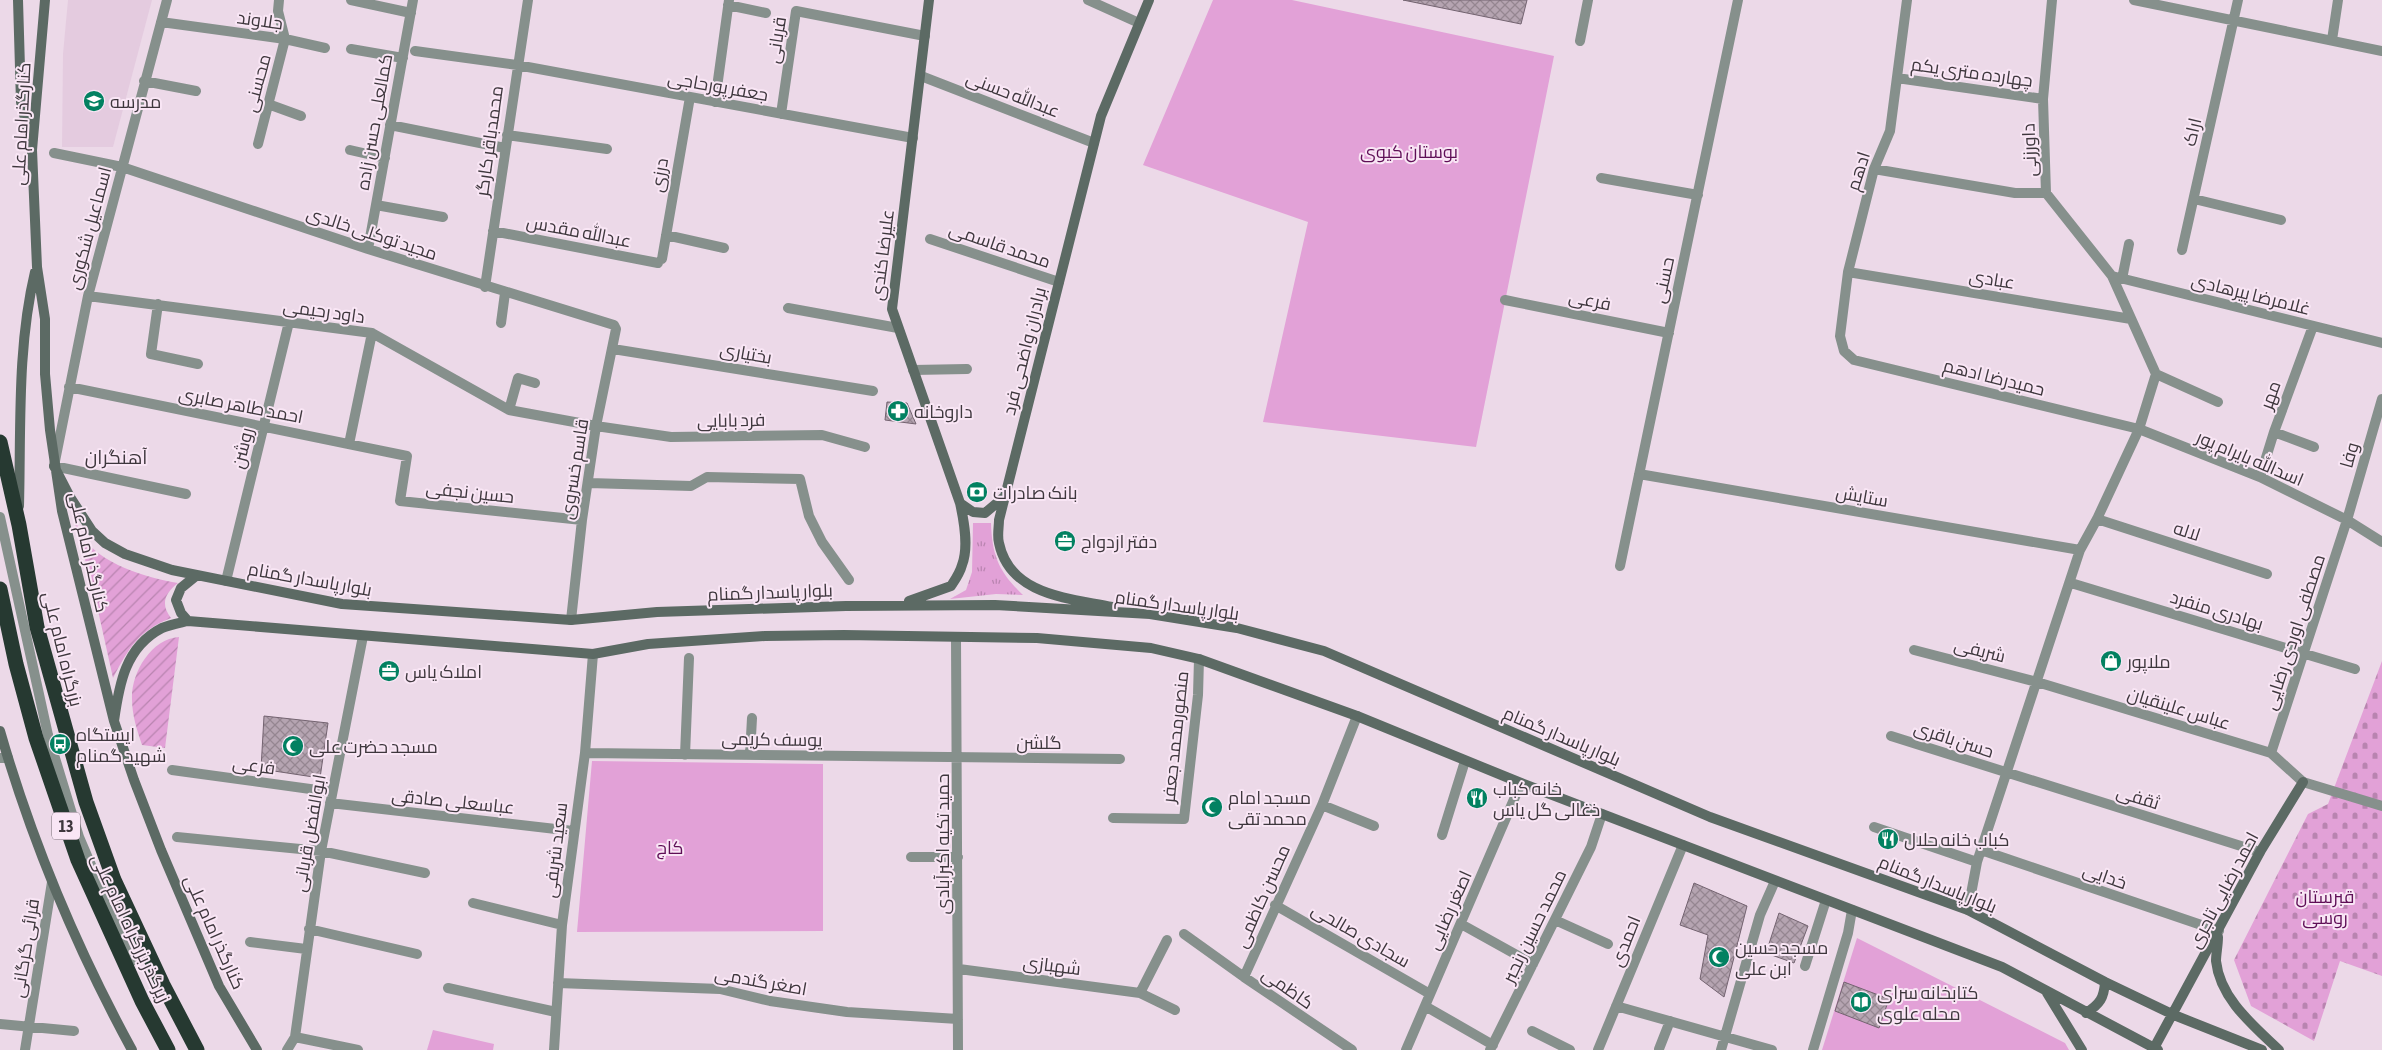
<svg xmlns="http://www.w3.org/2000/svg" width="2382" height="1050" font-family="'Asap Condensed',Cairo,sans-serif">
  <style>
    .built { fill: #e4cbdf }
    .grass { fill: url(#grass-tufts) }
    .cemetery { fill: url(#cemetery-stones) }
    .park { fill: #e2a1d7 }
    .garden { fill: url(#garden-furrows) }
    .building { fill: url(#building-cross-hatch); stroke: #736370 }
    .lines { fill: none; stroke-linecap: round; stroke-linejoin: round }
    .lane { stroke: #86908c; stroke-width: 10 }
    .street { stroke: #86908c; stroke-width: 10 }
    .secondary { stroke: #5c6a64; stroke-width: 10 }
    .highway { stroke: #263931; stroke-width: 15 }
    .labels { text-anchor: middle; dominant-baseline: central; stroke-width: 4; stroke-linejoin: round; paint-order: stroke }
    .shield { fill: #f9e6f5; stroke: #766c74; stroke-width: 1 }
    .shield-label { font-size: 16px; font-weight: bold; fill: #3e373d }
    .street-label { font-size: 18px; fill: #3e373d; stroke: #f9e6f5 }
    .poi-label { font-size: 18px; fill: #3e373d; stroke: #f9e6f5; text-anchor: start }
    .park-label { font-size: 18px; fill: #5e0e56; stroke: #f9e6f5 }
    .neighbourhood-label { font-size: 19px; fill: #3e373d; stroke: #f9e6f5 }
  </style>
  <defs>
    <pattern id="grass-tufts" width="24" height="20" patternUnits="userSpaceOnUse" patternTransform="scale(1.25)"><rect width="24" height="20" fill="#e2a1d7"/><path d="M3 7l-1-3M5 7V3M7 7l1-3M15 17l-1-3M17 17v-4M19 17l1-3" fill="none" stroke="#b984b0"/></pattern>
    <pattern id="cemetery-stones" width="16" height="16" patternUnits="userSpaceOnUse" patternTransform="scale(1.25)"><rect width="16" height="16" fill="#e2a1d7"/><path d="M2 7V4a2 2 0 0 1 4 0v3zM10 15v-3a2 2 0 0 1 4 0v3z" fill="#b984b0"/></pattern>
    <pattern id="garden-furrows" width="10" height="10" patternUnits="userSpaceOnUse" patternTransform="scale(1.25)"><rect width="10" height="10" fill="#e2a1d7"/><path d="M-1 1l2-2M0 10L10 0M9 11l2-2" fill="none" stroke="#b984b0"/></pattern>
    <pattern id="building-cross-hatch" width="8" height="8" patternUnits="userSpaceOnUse" patternTransform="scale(1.25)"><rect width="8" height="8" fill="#b5a4b1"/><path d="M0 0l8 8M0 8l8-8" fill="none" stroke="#958691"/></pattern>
  </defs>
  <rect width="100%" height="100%" fill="#ecd9e8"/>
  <!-- built -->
  <path class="built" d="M 68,0 L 152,0 L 113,147 L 62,147 L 63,54 Z"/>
  <!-- grass -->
  <path class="grass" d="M 973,523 L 991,523 C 992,556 999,572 1023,595 L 996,594 L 950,599 L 966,590 L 972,572 Z"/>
  <!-- cemetery -->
  <path class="cemetery" d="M 2382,661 L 2382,976 L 2340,961 L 2314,1041 L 2251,1006 L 2234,960 L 2308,814 L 2328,804 Z"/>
  <!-- park -->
  <path class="park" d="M 1213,0 L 1292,0 L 1554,56 L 1476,447 L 1263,422 L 1308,222 L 1143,165 Z
    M 592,761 L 823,764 L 823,931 L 577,932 Z
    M 1857,938 L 2065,1043 L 2069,1050 L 1822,1050 Z
    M 433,1030 L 494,1044 L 493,1050 L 427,1050 Z"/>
  <!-- garden -->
  <path class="garden" d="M 69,503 C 73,513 76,525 82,535 C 98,564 148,578 178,583 C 165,593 160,604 171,618 C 138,631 129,648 113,678 L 93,588 Z
    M 179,637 L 165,748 L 142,745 C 137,730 132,715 132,699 C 131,673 151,639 179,637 Z"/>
  <!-- building -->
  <path class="building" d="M 1403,0 L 1527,0 L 1521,24 Z
    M 887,402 L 907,403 L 916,424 L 885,420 Z
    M 264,716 L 328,723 L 320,778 L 261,769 Z
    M 1694,883 L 1747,906 L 1724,997 L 1700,979 L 1708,935 L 1680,925 Z
    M 1779,913 L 1808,926 L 1794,963 L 1766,953 Z
    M 1844,982 L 1889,999 L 1879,1028 L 1835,1011 Z"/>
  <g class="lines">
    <!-- lane -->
    <path class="lane" d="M 0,517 L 48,735 L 79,837 L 132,961
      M 2303,782 L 2382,806"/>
    <!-- street -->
    <path class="street" d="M 167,0 L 88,296 L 54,466 L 186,494
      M 351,0 L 411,13
      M 1088,0 L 1139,23
      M 1907,0 L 1890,131 L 1874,169 L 1848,272 L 1840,336 L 1844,351 L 1854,360 L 2139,429 L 2260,477 L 2347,520 L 2382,542
      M 2134,0 L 2382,51
      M 728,5 L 766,13
      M 161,22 L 285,39 L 325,48
      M 2332,40 L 2338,0
      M 1580,41 L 1588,0
      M 351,49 L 403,58
      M 415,51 L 517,65 L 913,138
      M 921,76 L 1094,143
      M 1897,78 L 2043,99
      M 144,81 L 196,91
      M 715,102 L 729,0
      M 268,104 L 301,116
      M 781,114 L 796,11 L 925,36
      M 390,125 L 505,148
      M 507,135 L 607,149
      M 258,144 L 285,39 L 278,11 L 279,0
      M 350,150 L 385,158
      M 54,153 L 122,167 L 368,249 L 614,325 L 616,329 L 596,426 L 582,520 L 571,620
      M 1874,169 L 2015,193 L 2046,193
      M 1601,178 L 1698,195
      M 2194,199 L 2281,220
      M 376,205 L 443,217
      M 493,231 L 658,263
      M 666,235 L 724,248
      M 930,239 L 1059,282
      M 368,249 L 413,0
      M 2182,250 L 2238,0
      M 662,259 L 690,97
      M 1848,272 L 2131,319
      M 2112,276 L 2382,343
      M 2122,279 L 2129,244
      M 485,287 L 528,0
      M 88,296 L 372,333 L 509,410 L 596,426 L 671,437 L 822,435 L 865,447
      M 1505,300 L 1669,333
      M 158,304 L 151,354 L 198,364
      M 788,308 L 898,328
      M 501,323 L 505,293
      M 613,349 L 873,391
      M 913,370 L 967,369
      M 2156,374 L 2218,402
      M 69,387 L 407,456 L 400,501 L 582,520
      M 509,410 L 518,378 L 535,383
      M 2274,432 L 2314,447
      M 349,444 L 372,333
      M 1639,474 L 2080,550
      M 2260,477 L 2274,432 L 2313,326
      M 589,483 L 691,486 L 707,477 L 800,479 L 809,516 L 822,542 L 849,580
      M 2097,519 L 2267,574
      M 1620,566 L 1738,0
      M 226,581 L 289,322
      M 2071,583 L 2355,669
      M 956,638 L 958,1050
      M 1914,650 L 2037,682 L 2271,753 L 2303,782
      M 1891,736 L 2260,852
      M 585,753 L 1120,759
      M 2271,753 L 2347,520 L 2382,399
      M 685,755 L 689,658
      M 750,755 L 752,718
      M 0,758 L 8,758
      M 172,770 L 332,792
      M 330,803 L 573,831
      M 1322,805 L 1374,826
      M 1113,818 L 1184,819 L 1198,695 L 1199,659
      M 1874,827 L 1977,862
      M 1442,835 L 1465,761
      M 177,837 L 321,851 L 425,873
      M 1981,850 L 2219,931
      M 911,857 L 958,857
      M 473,903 L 562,925
      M 1275,905 L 1430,994
      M 1968,910 L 1977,862 L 2080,550 L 2097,519 L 2139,429 L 2156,374 L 2112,276 L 2046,193 L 2043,99 L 2052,0
      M 1555,920 L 1608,944
      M 1461,924 L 1533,964
      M 309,929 L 417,954
      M 1184,934 L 1244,977 L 1352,1050
      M 250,942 L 306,949
      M 1805,966 L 1826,900
      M 959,969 L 1140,993 L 1175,1010
      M 1244,977 L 1322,805 L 1357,716
      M 558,983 L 720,989 L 770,1001 L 847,1012 L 958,1019
      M 448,988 L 556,1012
      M 1140,993 L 1167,940
      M 1425,1006 L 1493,1045
      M 1616,1006 L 1772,1050
      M 0,1024 L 74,1031
      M 1532,1031 L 1570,1050
      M 295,1037 L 358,1050
      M 1659,1049 L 1670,1021
      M 25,1050 L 52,882
      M 287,1050 L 295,1037 L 321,851 L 363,636
      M 554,1050 L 562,925 L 585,753 L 593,654
      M 1406,1050 L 1521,783
      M 1490,1050 L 1591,847 L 1602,814
      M 1598,1050 L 1683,845
      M 1721,1050 L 1760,915 L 1775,881
      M 1813,1050 L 1848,933 L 1852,910"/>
    <!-- secondary -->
    <path class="secondary" d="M 18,0 L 21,102 L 30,140
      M 45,0 L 32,150 L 37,267 L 45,319 L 45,374 L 50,430 L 62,511 L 114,721 L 134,780 L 161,850 L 219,986 L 257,1050
      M 54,466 L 70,497 L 92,531 L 105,543 L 125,554 L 172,570 L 342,604 L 571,620 L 657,612 L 846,606 L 995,605 L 1150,614 L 1237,628 L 1324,651 L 1710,817 L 1968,910 L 2105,982 L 2174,1015 L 2262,1050
      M 960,503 L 973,512 L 985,513 L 1004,497
      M 19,506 C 21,428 17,347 35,272
      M 909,601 L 951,586 C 955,580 960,573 962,565 C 969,547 964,521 960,503 L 892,309 L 929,0
      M 1112,607 C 1070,598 1010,596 999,543 C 997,536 999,527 999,520 L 1101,116 L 1149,0
      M 188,621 L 181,613 L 176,600 L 181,588 L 197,575
      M 114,721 C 119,685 125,647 162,628 C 170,625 180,623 188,621 L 593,654 L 648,644 L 765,636 L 844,635 L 1037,638 L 1151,648 L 1199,659 L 1357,716 L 1521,783 L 2002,967 L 2158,1050
      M 0,731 C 32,842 77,949 132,1050
      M 2218,937 C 2218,945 2216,954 2216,961 C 2220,999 2254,1026 2279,1050
      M 2047,993 L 2082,1050
      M 2086,1013 C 2100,1004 2104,998 2105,982
      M 2153,1050 L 2260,852 L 2303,782"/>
    <!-- highway -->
    <path class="highway" d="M 0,442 L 19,525 L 37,627 L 86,802 L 114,880 L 163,985 L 197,1050
      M 0,589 L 16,664 L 36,738 L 78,860 L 142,1001 L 168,1050"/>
  </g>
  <!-- icons -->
  <defs>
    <g id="school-disc" transform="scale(1.125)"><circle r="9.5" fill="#028161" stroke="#f9e6f5"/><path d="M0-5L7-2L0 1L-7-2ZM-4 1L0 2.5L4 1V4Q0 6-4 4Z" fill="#fff"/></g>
    <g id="pharmacy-disc" transform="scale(1.125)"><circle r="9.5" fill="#028161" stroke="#f9e6f5"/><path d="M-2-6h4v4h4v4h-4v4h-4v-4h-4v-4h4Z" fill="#fff"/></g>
    <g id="bank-disc" transform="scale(1.125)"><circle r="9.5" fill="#028161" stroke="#f9e6f5"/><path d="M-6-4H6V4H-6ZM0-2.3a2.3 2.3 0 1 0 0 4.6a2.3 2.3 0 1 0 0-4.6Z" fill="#fff"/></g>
    <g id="office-disc" transform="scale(1.125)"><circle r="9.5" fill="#028161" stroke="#f9e6f5"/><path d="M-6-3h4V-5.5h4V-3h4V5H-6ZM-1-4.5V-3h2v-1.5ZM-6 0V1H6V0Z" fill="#fff"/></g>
    <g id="shop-disc" transform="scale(1.125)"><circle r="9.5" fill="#028161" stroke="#f9e6f5"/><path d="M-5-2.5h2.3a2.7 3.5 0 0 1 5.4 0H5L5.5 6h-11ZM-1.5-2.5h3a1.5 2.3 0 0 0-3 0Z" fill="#fff"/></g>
    <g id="bus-disc" transform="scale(1.125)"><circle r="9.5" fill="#028161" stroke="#f9e6f5"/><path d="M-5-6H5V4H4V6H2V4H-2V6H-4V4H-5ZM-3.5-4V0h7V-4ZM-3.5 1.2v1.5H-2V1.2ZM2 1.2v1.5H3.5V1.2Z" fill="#fff"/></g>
    <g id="mosque-disc" transform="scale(1.125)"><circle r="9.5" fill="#028161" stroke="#f9e6f5"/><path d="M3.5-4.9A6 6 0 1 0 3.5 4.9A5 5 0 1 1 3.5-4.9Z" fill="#fff"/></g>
    <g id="restaurant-disc" transform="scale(1.125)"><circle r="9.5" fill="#028161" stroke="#f9e6f5"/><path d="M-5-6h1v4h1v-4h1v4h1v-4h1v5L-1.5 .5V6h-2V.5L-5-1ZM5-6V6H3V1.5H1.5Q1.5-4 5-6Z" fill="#fff"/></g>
    <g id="library-disc" transform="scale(1.125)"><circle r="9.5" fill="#028161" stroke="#f9e6f5"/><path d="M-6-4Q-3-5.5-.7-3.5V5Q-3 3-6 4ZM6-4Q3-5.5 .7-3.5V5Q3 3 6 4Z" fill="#fff"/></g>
  </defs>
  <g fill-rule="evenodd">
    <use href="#school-disc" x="94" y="101"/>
    <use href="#pharmacy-disc" x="898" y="411"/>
    <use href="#bank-disc" x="977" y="492"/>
    <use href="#office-disc" x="1065" y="541"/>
    <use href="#shop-disc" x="2111" y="661"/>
    <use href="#office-disc" x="389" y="671"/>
    <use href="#bus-disc" x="60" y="744"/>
    <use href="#mosque-disc" x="293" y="746"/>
    <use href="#restaurant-disc" x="1477" y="798"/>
    <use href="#mosque-disc" x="1212" y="807"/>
    <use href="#restaurant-disc" x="1888" y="839"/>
    <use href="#mosque-disc" x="1719" y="957"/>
    <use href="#library-disc" x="1861" y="1002"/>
  </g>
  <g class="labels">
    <!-- shield labels -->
    <rect class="shield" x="52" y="812.5" width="28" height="27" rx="4"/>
    <g class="shield-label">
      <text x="66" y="826">13</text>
    </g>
    <!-- street labels -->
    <g class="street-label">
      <text transform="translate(260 20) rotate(8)">جلاوند</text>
      <text transform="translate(776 40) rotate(-81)">قربانی</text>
      <text transform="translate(1972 72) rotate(8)">چهارده متری یکم</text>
      <text transform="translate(257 83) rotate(-75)">محسنی</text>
      <text transform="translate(718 86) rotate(10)">جعفر پورحاجی</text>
      <text transform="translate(1013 94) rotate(21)">عبدالله حسنی</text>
      <text transform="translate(374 122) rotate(-80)">کمالعلی حسن زاده</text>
      <text transform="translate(21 124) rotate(-87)">کنارگذر امام علی</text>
      <text transform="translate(2192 132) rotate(-77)">اراک</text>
      <text transform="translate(489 141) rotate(-82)">محمدباقر کارگر</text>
      <text transform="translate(2029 150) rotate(-92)">داورزنی</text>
      <text transform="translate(1858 171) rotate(-72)">ادهم</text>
      <text transform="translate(659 175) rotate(-80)">درزی</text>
      <text transform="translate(89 228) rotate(-75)">اسماعیل شکوری</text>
      <text transform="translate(579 231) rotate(11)">عبدالله مقدس</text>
      <text transform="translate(372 233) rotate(18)">مجید توکلی خالدی</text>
      <text transform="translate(1000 245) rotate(19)">محمد قاسمی</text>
      <text transform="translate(882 255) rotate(-83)">علیرضا کندی</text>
      <text transform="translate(1992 279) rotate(9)">عبادی</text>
      <text transform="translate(1663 280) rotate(-78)">حسنی</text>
      <text transform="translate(2251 294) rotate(14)">غلامرضا پیرهادی</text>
      <text transform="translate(1590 300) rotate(11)">فرعی</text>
      <text transform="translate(324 311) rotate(8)">داود رحیمی</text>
      <text transform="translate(1024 351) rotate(-76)">برادران واضحی فرد</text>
      <text transform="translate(746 353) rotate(10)">بختیاری</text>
      <text transform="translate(1994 377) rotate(14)">حمیدرضا ادهم</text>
      <text transform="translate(2270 395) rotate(-70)">مهر</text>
      <text transform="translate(241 405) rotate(11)">احمد طاهر صابری</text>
      <text transform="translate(731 420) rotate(-1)">فرد بابایی</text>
      <text transform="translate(242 448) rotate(-76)">روشن</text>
      <text transform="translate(2349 455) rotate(-74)">وفا</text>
      <text transform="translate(2250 458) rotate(23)">اسدالله بایرام پور</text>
      <text transform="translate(574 469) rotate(-81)">قاسم خسروی</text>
      <text transform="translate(470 492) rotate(6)">حسین نجفی</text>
      <text transform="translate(1862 496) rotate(10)">ستایش</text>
      <text transform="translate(2187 531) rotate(18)">لاله</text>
      <text transform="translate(89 552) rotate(77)">کنارگذر امام علی</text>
      <text transform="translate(310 579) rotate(10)">بلوار پاسدار گمنام</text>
      <text transform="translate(770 592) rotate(-2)">بلوار پاسدار گمنام</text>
      <text transform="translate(1177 605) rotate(8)">بلوار پاسدار گمنام</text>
      <text transform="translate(2217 610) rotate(17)">بهادری منفرد</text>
      <text transform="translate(2294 632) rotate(-72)">مصطفی اوردی رضایی</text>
      <text transform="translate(63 649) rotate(76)">بزرگراه امام علی</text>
      <text transform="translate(1980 650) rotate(14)">شریفی</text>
      <text transform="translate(2179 708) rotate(17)">عباس علینقیان</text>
      <text transform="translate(1562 736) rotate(23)">بلوار پاسدار گمنام</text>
      <text transform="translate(1175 737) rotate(-84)">منصورمحمد جعفر</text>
      <text transform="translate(772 739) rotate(1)">یوسف کریمی</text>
      <text transform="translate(1954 739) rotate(18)">حسن باقری</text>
      <text x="1039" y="742">گلشن</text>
      <text transform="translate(254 765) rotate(8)">فرعی</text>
      <text transform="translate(2138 797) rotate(17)">ثقفی</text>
      <text transform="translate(453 801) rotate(6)">عباسعلی صادقی</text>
      <text transform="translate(309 833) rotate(-80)">ابوالفضل قربانی</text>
      <text transform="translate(942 844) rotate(-90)">حمید تکیه اکبرآبادی</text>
      <text transform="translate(555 850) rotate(-83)">سعید شریفی</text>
      <text transform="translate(2105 876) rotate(19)">خدایی</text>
      <text transform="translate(1938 884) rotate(22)">بلوار پاسدار گمنام</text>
      <text transform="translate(2223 890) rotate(-62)">احمد رضایی تاجری</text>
      <text transform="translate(1262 896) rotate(-66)">محسن کاظمی</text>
      <text transform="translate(1449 910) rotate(-66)">اصغر رضایی</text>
      <text transform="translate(1534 926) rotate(-64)">محمد حسین رنجبر</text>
      <text transform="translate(131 928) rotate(65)">زیرگذر بزرگراه امام علی</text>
      <text transform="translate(215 932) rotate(66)">کنارگذر امام علی</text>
      <text transform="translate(1361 935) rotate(30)">سجادی صالحی</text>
      <text transform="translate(1625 941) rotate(-68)">احمدی</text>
      <text transform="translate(25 948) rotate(-81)">قرائی گرگانی</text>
      <text transform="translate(1052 965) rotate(7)">شهبازی</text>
      <text transform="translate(761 981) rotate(10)">اصغر گندمی</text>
      <text transform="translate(1288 988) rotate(35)">کاظمی</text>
    </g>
    <!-- poi labels -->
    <g class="poi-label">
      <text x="110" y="101">مدرسه</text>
      <text x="914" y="411">داروخانه</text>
      <text x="993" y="492">بانک صادرات</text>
      <text x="1081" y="541">دفتر ازدواج</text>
      <text x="2127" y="661">ملاپور</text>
      <text x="405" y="671">املاک یاس</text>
      <text x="76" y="734">ایستگاه<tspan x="76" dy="21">شهید گمنام</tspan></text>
      <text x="309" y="746">مسجد حضرت علی</text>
      <text x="1493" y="788">خانه کباب<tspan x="1493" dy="21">ذغالی گل یاس</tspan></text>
      <text x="1228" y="797">مسجد امام<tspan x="1228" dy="21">محمد تقی</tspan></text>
      <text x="1904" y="839">کباب خانه حلال</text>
      <text x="1735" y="947">مسجد حسین<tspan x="1735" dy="21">ابن علی</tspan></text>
      <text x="1877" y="992">کتابخانه سرای<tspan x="1877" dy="21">محله علوی</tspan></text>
    </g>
    <!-- park labels -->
    <g class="park-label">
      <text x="1409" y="151">بوستان کیوی</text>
      <text x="670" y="847">کاج</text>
      <text x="2325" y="896">قبرستان<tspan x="2325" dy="21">روسی</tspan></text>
    </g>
    <!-- neighbourhood labels -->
    <g class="neighbourhood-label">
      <text x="116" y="457">آهنگران</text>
    </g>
  </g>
</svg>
